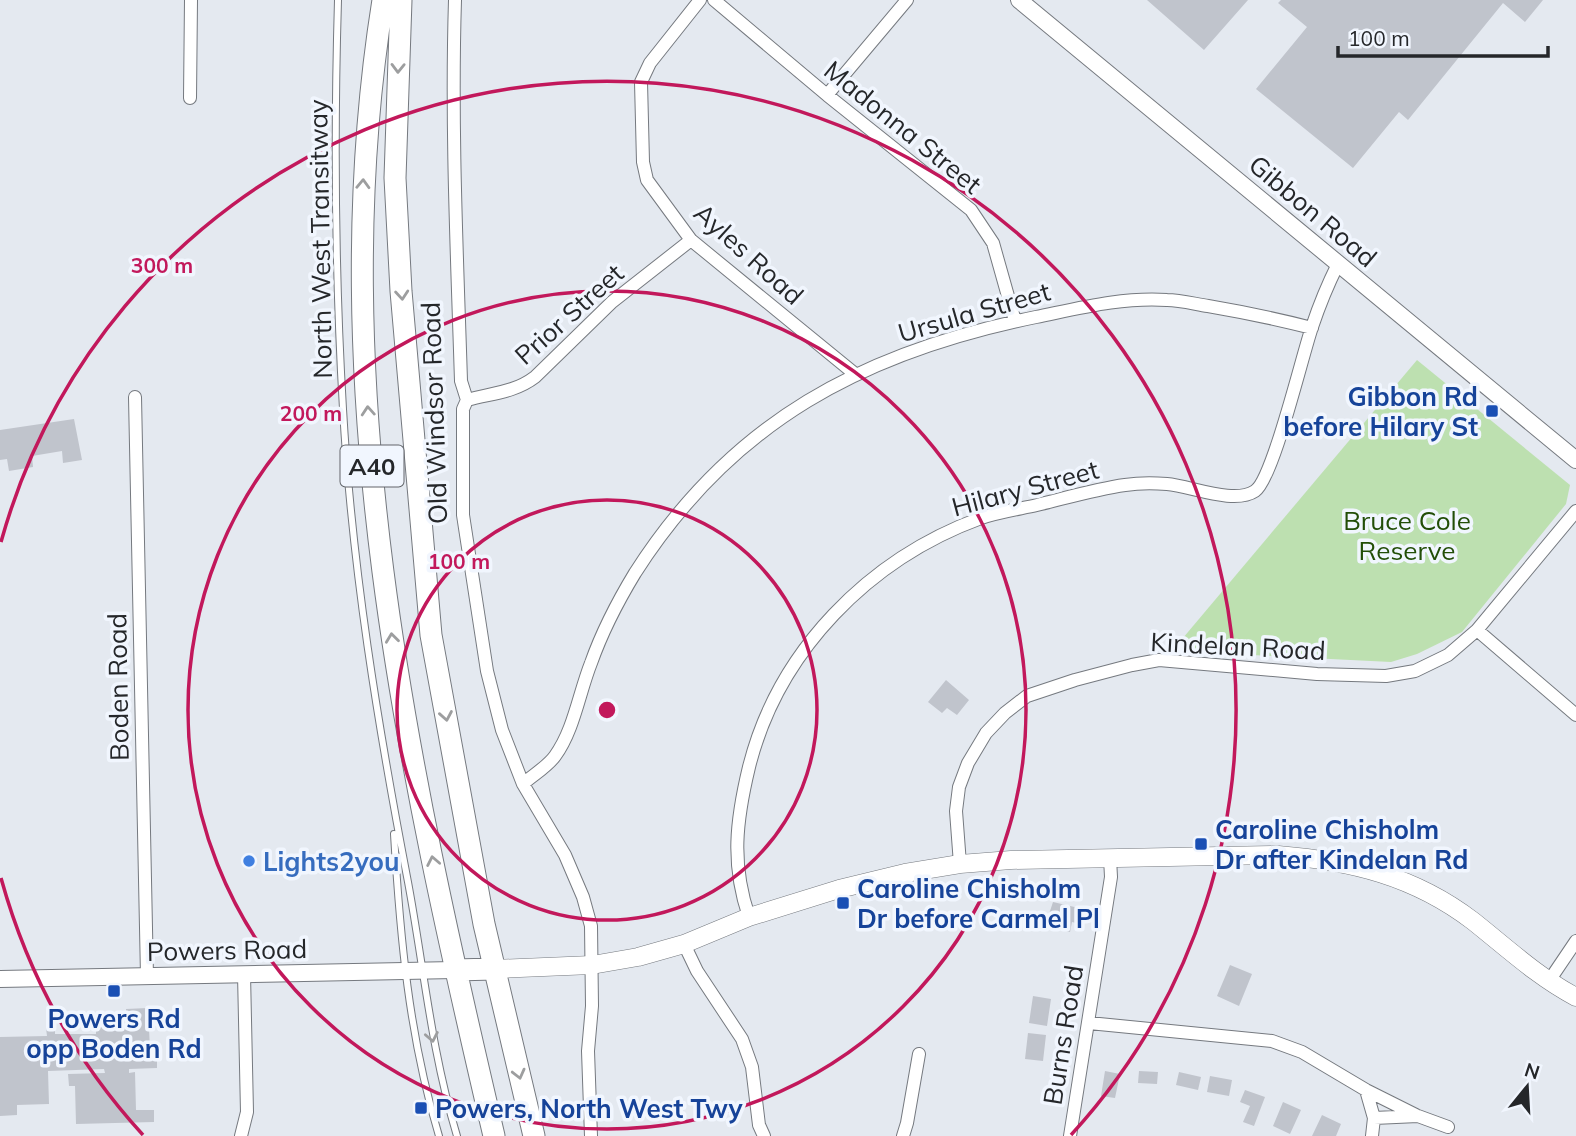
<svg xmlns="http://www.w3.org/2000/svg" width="1576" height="1136" font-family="Mulish,sans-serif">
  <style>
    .green { fill: #bde0b0 }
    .building { fill: #c0c4cc }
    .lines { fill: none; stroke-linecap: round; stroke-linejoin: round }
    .service-casing { stroke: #75797f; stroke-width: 8 }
    .minor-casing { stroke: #75797f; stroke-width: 14 }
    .tertiary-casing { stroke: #75797f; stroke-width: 18 }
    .secondary-casing { stroke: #75797f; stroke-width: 19 }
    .trunk-casing { stroke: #75797f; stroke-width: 23 }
    .service { stroke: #fff; stroke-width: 6 }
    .minor { stroke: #fff; stroke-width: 12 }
    .tertiary { stroke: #fff; stroke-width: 16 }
    .secondary { stroke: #fff; stroke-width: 18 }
    .trunk { stroke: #fff; stroke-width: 21 }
    .oneway { stroke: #9d9e9f }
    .ring { fill: none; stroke: #c2185b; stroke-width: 3.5 }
    .transit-dot { fill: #1a4fb4; stroke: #f1f6fe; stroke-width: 2.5 }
    .shop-dot { fill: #3f7fe0; stroke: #f1f6fe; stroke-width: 2.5 }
    .labels { text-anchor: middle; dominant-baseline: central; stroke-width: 7; stroke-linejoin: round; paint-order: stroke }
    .shield { fill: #f1f6fe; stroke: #62656a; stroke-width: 2 }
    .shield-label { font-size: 24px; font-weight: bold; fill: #25272a }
    .street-label { font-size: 26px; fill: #25272a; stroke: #f1f6fe }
    .transit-label { font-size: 26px; font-weight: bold; fill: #164399; stroke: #f1f6fe; text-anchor: start }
    .park-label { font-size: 26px; fill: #224e07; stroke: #f1f6fe }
    .shop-label { font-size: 26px; font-weight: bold; fill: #366cbe; stroke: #f1f6fe; text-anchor: start }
    .centre { fill: #c2185b; stroke: #f1f6fe; stroke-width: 3.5 }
    .ring-label { font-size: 21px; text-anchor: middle; font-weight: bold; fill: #c2185b; stroke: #f1f6fe; stroke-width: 7; stroke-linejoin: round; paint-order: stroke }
  </style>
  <rect width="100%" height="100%" fill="#e4e9f0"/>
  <!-- green -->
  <path class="green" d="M 1417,360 L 1570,485 L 1566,504 L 1462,632 L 1417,654 L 1391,662 L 1172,651 Z"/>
  <!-- building -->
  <path class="building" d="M 1147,0 L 1248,0 L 1204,50 Z
    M 1281,0 L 1543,0 L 1525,22 L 1503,3 L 1408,120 L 1399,112 L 1353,168 L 1256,89 L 1307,27 L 1278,3 Z
    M 74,419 L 82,460 L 63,463 L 62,451 L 32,456 L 33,467 L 9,471 L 7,459 L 0,460 L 0,430 Z
    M 946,680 L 969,700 L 957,715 L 947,708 L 942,713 L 928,702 Z
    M 1053,902 L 1083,909 L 1080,924 L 1072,922 L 1070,932 L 1059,929 L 1061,918 L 1048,917 Z
    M 1230,965 L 1252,974 L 1239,1006 L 1217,996 Z
    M 1033,996 L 1051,999 L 1047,1026 L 1029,1023 Z
    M 148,1008 L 150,1049 L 157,1049 L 157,1068 L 129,1069 L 129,1073 L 135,1072 L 136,1110 L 154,1110 L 154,1122 L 76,1124 L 75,1086 L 69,1086 L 68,1074 L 105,1073 L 104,1069 L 48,1071 L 49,1104 L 17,1105 L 17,1115 L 0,1116 L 0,1037 L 47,1036 L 46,1028 L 55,1028 L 55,1034 L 96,1034 L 96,1024 L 103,1023 L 103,1018 L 126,1017 L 126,1009 Z
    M 1028,1033 L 1046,1035 L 1043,1061 L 1025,1059 Z
    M 1105,1071 L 1120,1074 L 1115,1098 L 1101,1096 Z
    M 1139,1071 L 1158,1072 L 1157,1084 L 1138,1083 Z
    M 1179,1072 L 1201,1077 L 1198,1090 L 1176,1085 Z
    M 1210,1076 L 1232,1080 L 1229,1096 L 1207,1092 Z
    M 1245,1090 L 1265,1097 L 1254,1126 L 1243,1122 L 1250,1106 L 1240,1102 Z
    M 1283,1102 L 1301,1110 L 1290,1134 L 1273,1126 Z
    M 1322,1115 L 1341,1124 L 1336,1136 L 1312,1136 Z"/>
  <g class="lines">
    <!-- service casing -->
    <g class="service-casing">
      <path id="service" d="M 338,0 C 334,136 335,273 343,409 C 352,568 378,726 408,882 C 424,968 431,1050 457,1136
        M 394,834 C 400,936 409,1037 439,1136"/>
    </g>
    <!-- minor casing -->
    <g class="minor-casing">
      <path id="minor" d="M 455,0 C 451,127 457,254 461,381 L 467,400 L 463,409 L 463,515 L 487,671 L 502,730 L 523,784 L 565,855 L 583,897 L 591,926 L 592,1006 L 588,1051 L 591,1136
        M 700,0 L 650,63 L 641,82 L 643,162 L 647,180 L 691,240 L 855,374
        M 714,0 L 827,95 L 971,210 L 993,243 L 1015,321
        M 827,95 L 907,0
        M 190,98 L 191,0
        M 135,397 L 147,976
        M 467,400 C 491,393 514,393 535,377 L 612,302 L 691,240
        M 1477,630 L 1576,715
        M 523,784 C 533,775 547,767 555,756 C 574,730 579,693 591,663 C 602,632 618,601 635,573 C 732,421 864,352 1036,317 C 1080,308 1122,297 1167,300 C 1180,300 1195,304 1208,306 C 1243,312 1277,319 1312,328
        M 960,864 L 956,811 L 959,787 L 968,763 L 986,733 L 1005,713 L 1027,696 L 1075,680 L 1132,665 L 1159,660 L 1317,674 L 1386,676 L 1415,671 L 1448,655 L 1477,630 L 1576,511
        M 749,917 C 731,864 736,821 749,767 C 778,651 869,559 981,518 C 999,512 1019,509 1037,505 C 1066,498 1096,489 1125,485 C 1138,483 1154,483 1167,484 C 1191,486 1234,505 1255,491 C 1273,479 1302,356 1312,327 C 1319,306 1328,284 1338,264
        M 684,944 L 697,971 L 742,1039 L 752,1067 L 759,1125 L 764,1136
        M 1549,981 L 1576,941
        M 1089,1023 L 1272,1041 L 1302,1052 L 1366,1090 L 1374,1118 L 1372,1136
        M 1366,1090 L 1416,1115
        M 1374,1118 L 1418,1116 L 1448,1127
        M 241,1136 L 247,1112 L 244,974
        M 903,1136 L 907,1123 L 919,1054
        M 1070,1136 L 1111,877 L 1110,858"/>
    </g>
    <!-- tertiary casing -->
    <g class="tertiary-casing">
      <path id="tertiary" d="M 1019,0 L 1576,460
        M 0,979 L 454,970"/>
    </g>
    <!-- secondary casing -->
    <g class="secondary-casing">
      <path id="secondary" d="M 495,969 L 592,965 L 638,957 L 684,944 L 749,917 L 839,889 L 905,873 L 960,864 L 1011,860 L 1278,855 C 1351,861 1414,876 1473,921 C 1507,948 1538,977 1576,997"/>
    </g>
    <!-- trunk casing -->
    <g class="trunk-casing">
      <path id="trunk" d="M 383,0 C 322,381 407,765 494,1136
        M 401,0 L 395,178 L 401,291 L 431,635 L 484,924 L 534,1136
        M 454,970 L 495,969"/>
    </g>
    <!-- service -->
    <use href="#service" class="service"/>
    <!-- minor -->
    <use href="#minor" class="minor"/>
    <!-- tertiary -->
    <use href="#tertiary" class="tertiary"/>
    <!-- secondary -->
    <use href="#secondary" class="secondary"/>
    <!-- trunk -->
    <use href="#trunk" class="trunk"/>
  </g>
  <!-- one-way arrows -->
  <defs><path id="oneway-chevron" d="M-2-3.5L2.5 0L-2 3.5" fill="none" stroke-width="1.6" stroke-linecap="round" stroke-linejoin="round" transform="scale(1.75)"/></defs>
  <g class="oneway">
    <use href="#oneway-chevron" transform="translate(398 68) rotate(91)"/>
    <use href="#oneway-chevron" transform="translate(363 184) rotate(-88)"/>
    <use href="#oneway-chevron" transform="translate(402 295) rotate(85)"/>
    <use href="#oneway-chevron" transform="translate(368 411) rotate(-94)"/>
    <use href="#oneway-chevron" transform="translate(392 638) rotate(-97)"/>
    <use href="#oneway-chevron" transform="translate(446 716) rotate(80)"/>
    <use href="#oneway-chevron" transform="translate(433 861) rotate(-101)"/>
    <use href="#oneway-chevron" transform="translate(432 1037) rotate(79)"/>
    <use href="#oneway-chevron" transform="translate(519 1074) rotate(76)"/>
  </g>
  <!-- distance rings -->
  <g class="ring">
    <circle cx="607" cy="710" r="210"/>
    <circle cx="607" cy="710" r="419"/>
    <path d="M143 1135A629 629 0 0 1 1 878M1 542A629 629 0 1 1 1071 1135"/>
  </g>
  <!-- markers -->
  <g class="transit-dot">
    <rect x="1485" y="404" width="14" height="14" rx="3.5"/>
    <rect x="1194" y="837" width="14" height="14" rx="3.5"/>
    <rect x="836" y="896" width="14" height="14" rx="3.5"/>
    <rect x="107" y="984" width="14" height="14" rx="3.5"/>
    <rect x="414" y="1101" width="14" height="14" rx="3.5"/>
  </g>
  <circle class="shop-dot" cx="249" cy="861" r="7"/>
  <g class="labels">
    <!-- shield labels -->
    <rect class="shield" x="340.5" y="445.5" width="63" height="41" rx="5"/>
    <g class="shield-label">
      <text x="372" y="466">A40</text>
    </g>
    <!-- street labels -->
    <g class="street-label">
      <text transform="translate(903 127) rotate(39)">Madonna Street</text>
      <text transform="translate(1313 211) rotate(40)">Gibbon Road</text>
      <text transform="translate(320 239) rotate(-91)">North West Transitway</text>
      <text transform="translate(749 254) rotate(42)">Ayles Road</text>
      <text transform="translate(974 312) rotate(-16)">Ursula Street</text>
      <text transform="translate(569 314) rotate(-42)">Prior Street</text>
      <text transform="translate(434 413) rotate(-92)">Old Windsor Road</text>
      <text transform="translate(1025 488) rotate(-15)">Hilary Street</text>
      <text transform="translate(1238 646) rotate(3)">Kindelan Road</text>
      <text transform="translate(118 687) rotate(-91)">Boden Road</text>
      <text transform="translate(227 950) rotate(-1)">Powers Road</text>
      <text transform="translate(1063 1035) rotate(-81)">Burns Road</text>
    </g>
    <!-- transit labels -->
    <g class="transit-label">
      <text x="1478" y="396" text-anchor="end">Gibbon Rd<tspan x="1478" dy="30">before Hilary St</tspan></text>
      <text x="1215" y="829">Caroline Chisholm<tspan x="1215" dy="30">Dr after Kindelan Rd</tspan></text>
      <text x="857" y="888">Caroline Chisholm<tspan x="857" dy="30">Dr before Carmel Pl</tspan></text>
      <text x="114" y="1018" text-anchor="middle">Powers Rd<tspan x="114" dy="30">opp Boden Rd</tspan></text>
      <text x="435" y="1108">Powers, North West Twy</text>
    </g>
    <!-- park labels -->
    <g class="park-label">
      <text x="1407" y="520">Bruce Cole<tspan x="1407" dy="30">Reserve</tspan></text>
    </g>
    <!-- shop labels -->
    <g class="shop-label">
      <text x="263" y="861">Lights2you</text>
    </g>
  </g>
  <circle cx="607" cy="710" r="10" class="centre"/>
  <g class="ring-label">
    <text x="162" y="273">300 m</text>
    <text x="311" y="421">200 m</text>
    <text x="459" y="569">100 m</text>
  </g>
  <!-- north arrow -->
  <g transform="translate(1527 1087) rotate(18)" stroke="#f1f6fe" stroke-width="5" paint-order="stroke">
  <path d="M0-5L12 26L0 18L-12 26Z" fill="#25272a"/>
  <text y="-10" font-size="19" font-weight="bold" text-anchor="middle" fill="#25272a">N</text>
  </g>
  <!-- scale -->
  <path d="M1338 46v10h210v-10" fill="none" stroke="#25272a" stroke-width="3.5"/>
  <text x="1348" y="46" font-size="21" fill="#25272a" stroke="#f1f6fe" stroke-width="5" paint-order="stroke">100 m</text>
</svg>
